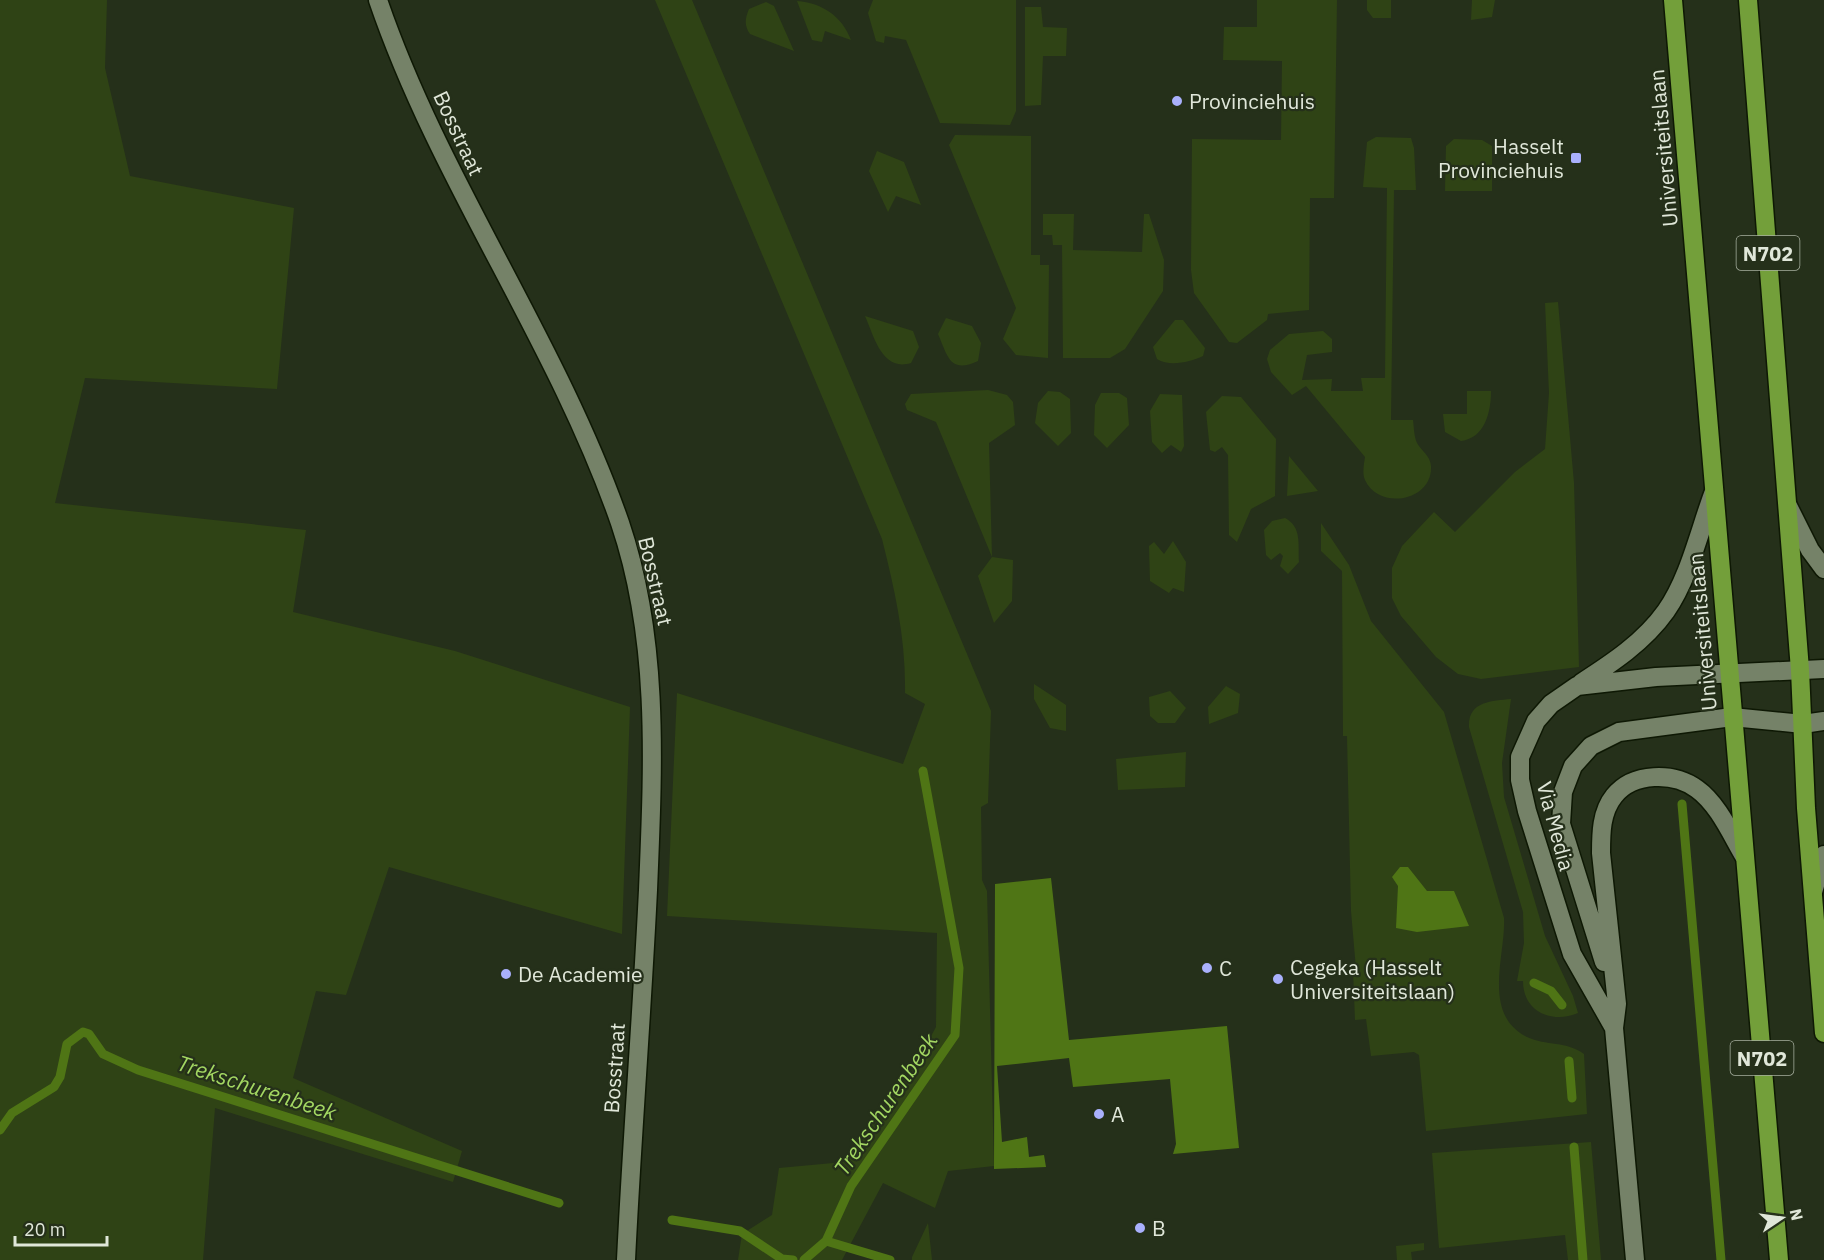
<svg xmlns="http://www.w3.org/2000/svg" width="1824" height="1260" font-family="'IBM Plex Sans',sans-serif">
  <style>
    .green { fill: #2f4315 }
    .water { fill: #4f7515 }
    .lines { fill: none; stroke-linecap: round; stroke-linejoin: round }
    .stream { stroke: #4f7515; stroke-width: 9 }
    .minor-casing { stroke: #0e1804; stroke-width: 21 }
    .highway-casing { stroke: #0e1804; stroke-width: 21 }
    .minor { stroke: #758268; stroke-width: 18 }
    .highway { stroke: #739f3a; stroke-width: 18 }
    .poi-dot { fill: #a9b0fc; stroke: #25301a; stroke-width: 2 }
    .labels { text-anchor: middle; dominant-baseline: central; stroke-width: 4.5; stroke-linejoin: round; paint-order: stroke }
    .shield { fill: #25301a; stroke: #a8b0a0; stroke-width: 1.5 }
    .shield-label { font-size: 20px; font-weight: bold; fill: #e0e7d9 }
    .poi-label { font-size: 21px; fill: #e0e7d9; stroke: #25301a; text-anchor: start }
    .street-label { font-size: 21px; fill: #e0e7d9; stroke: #25301a }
    .water-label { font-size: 22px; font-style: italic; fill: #a3d762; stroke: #25301a }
  </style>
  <rect width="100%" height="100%" fill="#25301a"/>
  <!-- green -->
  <path class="green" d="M 0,0 L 107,0 L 105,68 L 130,176 L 294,208 L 277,389 L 85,378 L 55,503 L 306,530 L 293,612 L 455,651 L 630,707 L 622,934 L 389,867 L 346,995 L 316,991 L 293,1078 L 462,1151 L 453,1182 L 215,1108 L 203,1260 L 0,1260 Z
    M 655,0 L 692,0 L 991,711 L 988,803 L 981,807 L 982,880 L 987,891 L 994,1166 L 948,1171 L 935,1208 L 883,1183 L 842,1260 L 738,1260 L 742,1234 L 772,1215 L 779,1168 L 844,1162 L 916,1064 L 936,1027 L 937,933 L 667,916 L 677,693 L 903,764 L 925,704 L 905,693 C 906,639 895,591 882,539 Z
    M 873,0 L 1016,0 L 1016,111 L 1010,125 L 940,123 L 906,40 L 885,36 L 884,43 L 876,41 L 868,13 Z
    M 1257,0 L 1337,0 L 1334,198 L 1310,198 L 1309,310 L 1268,314 L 1267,320 L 1237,343 L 1229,342 L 1194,293 L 1191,270 L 1192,139 L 1281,140 L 1282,61 L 1223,60 L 1224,27 L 1257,27 Z
    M 1367,0 L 1391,0 L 1391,18 L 1373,18 L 1367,10 Z
    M 1472,0 L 1495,0 L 1492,17 L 1471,20 Z
    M 797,1 C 822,3 842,16 851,40 L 825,31 L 822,42 L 812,40 Z
    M 766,2 L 774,6 L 794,51 L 750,34 C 744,25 745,19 749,9 Z
    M 1025,7 L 1041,7 L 1043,27 L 1067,28 L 1066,56 L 1043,56 L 1041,105 L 1025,106 Z
    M 955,135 L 1031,136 L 1031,255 L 1040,255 L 1040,265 L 1049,265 L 1048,358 L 1016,355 L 1003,339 L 1016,308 L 949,145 Z
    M 1376,137 L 1411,138 L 1414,148 L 1416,190 L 1394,190 L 1391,420 L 1413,420 C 1414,427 1414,437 1417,443 C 1422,452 1430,455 1431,466 C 1433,501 1379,511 1365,480 C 1362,474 1364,464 1365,457 L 1306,386 L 1292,395 L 1271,372 L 1267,359 L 1270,350 L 1289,334 L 1323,331 L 1332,339 L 1332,352 L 1307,355 L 1302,380 L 1332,379 L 1331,391 L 1363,391 L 1361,378 L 1385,378 L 1387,188 L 1363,187 L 1367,142 Z
    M 1454,139 L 1482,140 L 1492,146 L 1492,191 L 1445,191 L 1446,146 Z
    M 877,151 L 904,162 L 921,205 L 896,196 L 888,212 L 869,171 Z
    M 1043,214 L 1074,214 L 1073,250 L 1142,252 L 1144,214 L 1149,214 L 1164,260 L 1163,291 L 1125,349 L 1110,358 L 1063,358 L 1062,245 L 1053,245 L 1052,235 L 1043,235 Z
    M 1558,302 L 1574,483 L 1579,667 L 1481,679 L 1458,674 L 1436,657 L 1401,616 L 1392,598 L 1392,568 L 1402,546 L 1434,512 L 1455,532 L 1515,472 L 1545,449 L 1549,393 L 1545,303 Z
    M 865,316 L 913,331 L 919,347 L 911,363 C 882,372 874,336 865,316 Z
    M 946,318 L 972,326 L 981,343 L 978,361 C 950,374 948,357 938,334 Z
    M 1175,320 L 1183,320 L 1205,348 L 1203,356 C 1190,362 1170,367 1157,359 L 1153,347 Z
    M 988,390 L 1007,395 L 1013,402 L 1015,425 L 989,443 L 992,557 L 1013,560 L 1012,601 L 994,623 L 978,576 L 992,557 L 936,422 L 907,410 L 905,404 L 911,394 Z
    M 1048,391 L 1060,392 L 1070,399 L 1071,433 L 1058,446 L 1035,423 L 1038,403 Z
    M 1467,391 L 1491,391 C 1491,412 1485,438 1461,441 L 1445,432 L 1443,414 L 1467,414 Z
    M 1101,393 L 1119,393 L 1127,398 L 1129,425 L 1107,448 L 1094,435 L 1095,405 Z
    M 1160,394 L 1182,395 L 1184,446 L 1181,452 L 1171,445 L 1162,453 L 1152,442 L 1150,411 Z
    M 1222,396 L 1241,397 L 1276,439 L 1275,496 L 1251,509 L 1237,542 L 1229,535 L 1228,455 L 1222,447 L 1215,452 L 1210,450 L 1206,412 Z
    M 1289,456 L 1318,491 L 1287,496 Z
    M 1285,518 C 1302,527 1298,544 1299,562 L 1288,574 L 1280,566 L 1283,556 L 1280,553 L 1271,560 L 1266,555 L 1264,530 L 1272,521 Z
    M 1321,523 L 1349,565 L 1371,621 L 1444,712 L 1504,918 C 1506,955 1481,1014 1527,1037 C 1546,1046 1567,1041 1584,1054 L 1587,1114 L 1426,1131 L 1419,1055 L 1414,1052 L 1371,1056 L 1366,1019 L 1355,1020 L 1353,970 L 1356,969 L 1351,911 L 1347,736 L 1343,736 L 1342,571 L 1321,551 Z
    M 1173,541 L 1186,562 L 1184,592 L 1173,588 L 1169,593 L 1150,581 L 1149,546 L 1154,542 L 1164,554 Z
    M 1034,684 L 1066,705 L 1066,731 L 1050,728 L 1034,699 Z
    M 1226,686 L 1240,694 L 1238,713 L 1209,724 L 1208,707 Z
    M 1170,691 L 1186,708 L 1175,723 L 1158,723 L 1150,716 L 1149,697 Z
    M 1511,699 L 1502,763 L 1504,797 L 1545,936 L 1573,996 L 1578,1013 C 1552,1024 1523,1012 1523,981 L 1517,981 L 1524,943 L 1523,912 L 1469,727 C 1468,701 1492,701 1511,699 Z
    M 1186,752 L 1185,787 L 1118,790 L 1116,759 Z
    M 1591,1142 L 1601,1260 L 1568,1260 L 1565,1235 L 1439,1248 L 1432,1153 Z
    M 928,1223 L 932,1260 L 912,1260 L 912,1257 Z
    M 1424,1243 L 1424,1250 L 1411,1252 L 1412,1260 L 1397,1260 L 1396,1246 Z"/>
  <!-- water -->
  <path class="water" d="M 1400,867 L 1408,867 L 1427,891 L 1454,891 L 1469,926 L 1417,932 L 1396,928 L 1398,886 L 1392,877 Z
    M 1051,878 L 1069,1040 L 1227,1026 L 1239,1148 L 1173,1154 L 1176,1144 L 1170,1079 L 1073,1087 L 1069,1058 L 997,1066 L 1002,1142 L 1027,1137 L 1029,1157 L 1044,1155 L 1046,1167 L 994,1169 L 995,884 Z"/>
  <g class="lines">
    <!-- stream -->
    <path class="stream" d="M 1682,804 L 1721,1260
      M 1534,983 L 1551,991 L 1562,1005
      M 1569,1061 L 1572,1098
      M 0,1130 L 12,1113 L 54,1087 L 60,1077 L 67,1044 L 83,1032 L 89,1034 L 103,1054 L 138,1070 L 559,1203
      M 1574,1147 L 1583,1260
      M 672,1220 L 740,1231 L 782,1259 L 793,1260
      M 826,1241 L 890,1260
      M 804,1260 L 826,1241 L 851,1186 L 955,1035 L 959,968 L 923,771"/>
    <!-- minor casing -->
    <g class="minor-casing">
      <path id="minor" d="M 378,0 C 440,182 557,341 620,523 C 660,641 653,767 648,890 C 642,1013 632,1137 626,1260
        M 1788,506 L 1810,550 L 1824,569
        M 1581,683 C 1612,663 1644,642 1666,611 C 1689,578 1699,532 1713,494
        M 1813,892 L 1824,855
        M 1604,962 L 1561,824 L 1563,792 L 1573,766 L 1591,746 L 1619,732 L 1732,717 L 1803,724 L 1824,721
        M 1614,1028 L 1572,954 L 1527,811 L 1520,780 L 1520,757 L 1536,721 L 1551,704 L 1577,686 L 1656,677 L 1824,669
        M 1635,1260 L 1614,1028 L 1617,1004 L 1601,853 C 1601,834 1601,812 1614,796 C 1633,772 1674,772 1697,789 C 1718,804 1731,834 1744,856"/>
    </g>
    <!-- highway casing -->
    <g class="highway-casing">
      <path id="highway" d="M 1673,0 L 1779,1260
        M 1748,0 L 1800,670 L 1806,808 L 1824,1033"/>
    </g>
    <!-- minor -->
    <use href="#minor" class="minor"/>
    <!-- highway -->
    <use href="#highway" class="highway"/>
  </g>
  <!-- markers -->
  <g class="poi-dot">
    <circle cx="1177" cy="101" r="6"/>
    <rect x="1570" y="152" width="12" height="12" rx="3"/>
    <circle cx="1207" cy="968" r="6"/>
    <circle cx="506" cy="974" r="6"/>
    <circle cx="1278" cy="979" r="6"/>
    <circle cx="1099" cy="1114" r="6"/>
    <circle cx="1140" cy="1228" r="6"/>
  </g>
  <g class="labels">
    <!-- shield labels -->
    <g class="shield">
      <rect x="1736.5" y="236" width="63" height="34" rx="4.5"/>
      <rect x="1730.5" y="1041" width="63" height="34" rx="4.5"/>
    </g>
    <g class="shield-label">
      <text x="1768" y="253">N702</text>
      <text x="1762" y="1058">N702</text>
    </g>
    <!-- poi labels -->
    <g class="poi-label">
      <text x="1189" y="101">Provinciehuis</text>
      <text x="1564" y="146" text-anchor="end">Hasselt<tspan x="1564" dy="24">Provinciehuis</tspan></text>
      <text x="1290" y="967">Cegeka (Hasselt<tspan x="1290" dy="24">Universiteitslaan)</tspan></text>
      <text x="1219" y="968">C</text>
      <text x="518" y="974">De Academie</text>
      <text x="1111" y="1114">A</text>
      <text x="1152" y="1228">B</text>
    </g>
    <!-- street labels -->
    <g class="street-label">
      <text transform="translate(459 133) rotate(65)">Bosstraat</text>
      <text transform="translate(1663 148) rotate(-95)">Universiteitslaan</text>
      <text transform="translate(656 581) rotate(77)">Bosstraat</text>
      <text transform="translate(1702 632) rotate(-95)">Universiteitslaan</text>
      <text transform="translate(1556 826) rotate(75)">Via Media</text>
      <text transform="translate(614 1068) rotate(-86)">Bosstraat</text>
    </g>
    <!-- water labels -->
    <g class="water-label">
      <text transform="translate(257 1087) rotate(18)">Trekschurenbeek</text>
      <text transform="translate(885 1104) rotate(-56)">Trekschurenbeek</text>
    </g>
  </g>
  <!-- north arrow -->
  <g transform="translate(1782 1218) rotate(77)" stroke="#25301a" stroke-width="4.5" paint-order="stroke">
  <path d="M0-4.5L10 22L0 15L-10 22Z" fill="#e0e7d9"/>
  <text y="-9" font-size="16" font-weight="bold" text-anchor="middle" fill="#e0e7d9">N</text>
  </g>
  <!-- scale -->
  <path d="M15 1236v9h92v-9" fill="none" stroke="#e0e7d9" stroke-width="3"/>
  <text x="24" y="1236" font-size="18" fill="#e0e7d9" stroke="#25301a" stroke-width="4.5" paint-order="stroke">20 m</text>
</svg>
